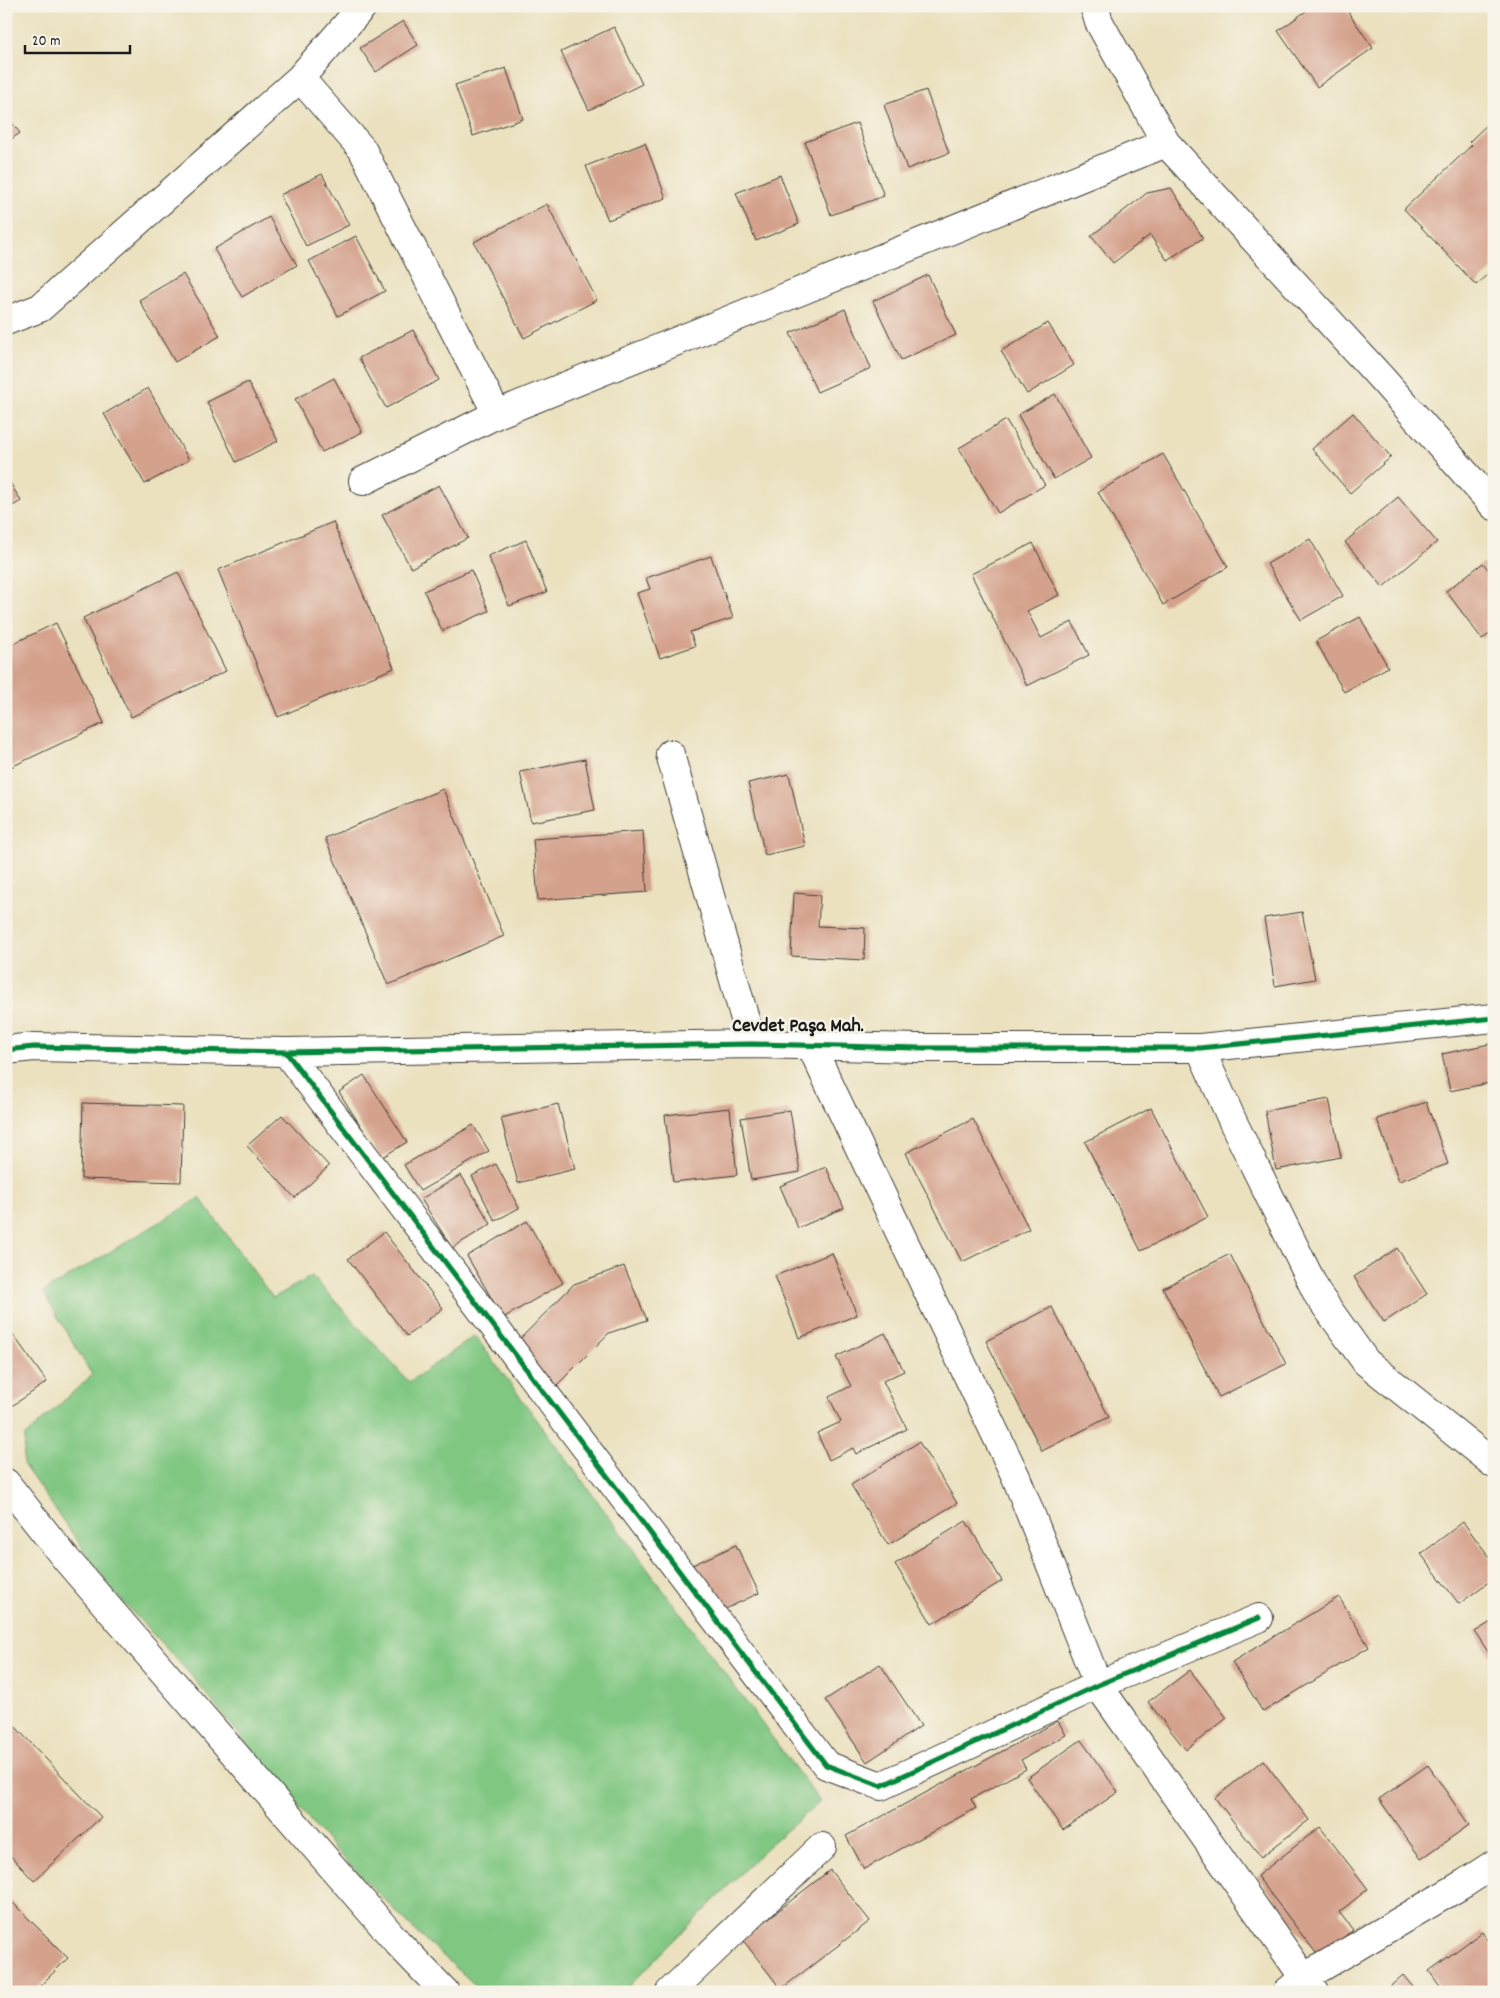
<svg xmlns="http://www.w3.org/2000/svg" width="1500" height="1998" font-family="Dekko,sans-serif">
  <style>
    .green { fill: #80c782; stroke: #4e724f }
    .building { fill: #d4a18c }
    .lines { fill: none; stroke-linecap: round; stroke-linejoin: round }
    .minor-casing { stroke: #3b3a34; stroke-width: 30 }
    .minor { stroke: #fff; stroke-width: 28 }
    .cycleway-casing { stroke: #f7f3e8; stroke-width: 8 }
    .cycleway { stroke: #00873e; stroke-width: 5 }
    .labels { text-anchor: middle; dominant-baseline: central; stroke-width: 5; stroke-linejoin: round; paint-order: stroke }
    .district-label { font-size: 20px; font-weight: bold; fill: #1c1c1c; stroke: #f7f3e8 }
  </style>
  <rect width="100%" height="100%" fill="#f7f3e8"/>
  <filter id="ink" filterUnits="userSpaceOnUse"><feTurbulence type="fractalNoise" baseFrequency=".02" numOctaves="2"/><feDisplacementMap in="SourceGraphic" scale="10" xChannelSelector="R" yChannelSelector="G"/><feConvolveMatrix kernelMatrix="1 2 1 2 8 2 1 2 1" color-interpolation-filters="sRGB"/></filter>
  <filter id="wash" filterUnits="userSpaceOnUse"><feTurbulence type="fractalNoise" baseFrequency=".0096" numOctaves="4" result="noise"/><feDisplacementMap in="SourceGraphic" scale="20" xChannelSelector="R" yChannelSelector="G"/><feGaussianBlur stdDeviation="1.12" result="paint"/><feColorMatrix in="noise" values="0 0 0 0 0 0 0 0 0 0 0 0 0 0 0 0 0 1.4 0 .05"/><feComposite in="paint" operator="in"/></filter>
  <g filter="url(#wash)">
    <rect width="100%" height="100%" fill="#ebe1bf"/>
    <!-- green -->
    <path class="green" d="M 200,1198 L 273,1298 L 312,1276 L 409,1382 L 475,1336 L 820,1802 L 767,1847 L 623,1992 L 483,1992 L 413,1929 L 325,1839 L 188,1672 L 112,1590 L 23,1464 L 25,1436 L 92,1375 L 43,1292 Z"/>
    <g id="blocks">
      <!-- building -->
      <path class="building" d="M 1313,6 L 1344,6 L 1373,48 L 1317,87 L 1278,31 Z
        M 403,21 L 418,45 L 376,72 L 360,48 Z
        M 614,27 L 642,84 L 589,110 L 561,52 Z
        M 506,68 L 523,119 L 473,136 L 455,85 Z
        M 926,90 L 949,153 L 907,169 L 884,105 Z
        M 6,116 L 20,133 L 6,143 Z
        M 1494,118 L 1494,268 L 1476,285 L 1404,209 L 1472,145 L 1469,142 Z
        M 857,123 L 884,196 L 831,215 L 805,142 Z
        M 645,143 L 666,198 L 608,220 L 586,166 Z
        M 322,174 L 349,225 L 306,246 L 280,195 Z
        M 780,175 L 799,224 L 756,241 L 736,193 Z
        M 1171,188 L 1203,238 L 1167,260 L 1150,235 L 1113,263 L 1091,236 L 1147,193 Z
        M 547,204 L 597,300 L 524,338 L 474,242 Z
        M 269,217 L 297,265 L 242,297 L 214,249 Z
        M 356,236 L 385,291 L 338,316 L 309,261 Z
        M 183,274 L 220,336 L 175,362 L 139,300 Z
        M 928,275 L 956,335 L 901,360 L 873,301 Z
        M 845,309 L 871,368 L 817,392 L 790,333 Z
        M 1048,323 L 1074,365 L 1027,394 L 1001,351 Z
        M 413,330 L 439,380 L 386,408 L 359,358 Z
        M 334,378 L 362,432 L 322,452 L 295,399 Z
        M 248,382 L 278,441 L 236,462 L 207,402 Z
        M 148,388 L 189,460 L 145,484 L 104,414 Z
        M 1055,394 L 1091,458 L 1054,479 L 1018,415 Z
        M 1353,413 L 1391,457 L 1350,493 L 1312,449 Z
        M 1006,420 L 1045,485 L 998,513 L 959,448 Z
        M 1163,454 L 1228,567 L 1163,605 L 1098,492 Z
        M 6,476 L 21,501 L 6,510 Z
        M 439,485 L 468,538 L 411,568 L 382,515 Z
        M 1398,497 L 1437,542 L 1383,587 L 1345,542 Z
        M 333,522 L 394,668 L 278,717 L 218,570 Z
        M 1310,539 L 1343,596 L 1301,620 L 1267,564 Z
        M 526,540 L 547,592 L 509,606 L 488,556 Z
        M 1033,543 L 1059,595 L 1027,611 L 1041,638 L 1072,622 L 1089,655 L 1027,686 L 971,574 Z
        M 711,556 L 733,618 L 690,632 L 695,646 L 660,658 L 637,593 L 650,589 L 646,578 Z
        M 1483,563 L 1494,577 L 1494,631 L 1482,639 L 1446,591 Z
        M 471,570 L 489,611 L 442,631 L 424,591 Z
        M 178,572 L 226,671 L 131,717 L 83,618 Z
        M 1360,617 L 1388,667 L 1344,692 L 1316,641 Z
        M 56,623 L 104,723 L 9,768 L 6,763 L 6,647 Z
        M 585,759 L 595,810 L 531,822 L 520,772 Z
        M 789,774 L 805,846 L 765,855 L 748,783 Z
        M 443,789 L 504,936 L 388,985 L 325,838 Z
        M 643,831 L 647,892 L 538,900 L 533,839 Z
        M 794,893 L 820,895 L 818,926 L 865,928 L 864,960 L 791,956 Z
        M 1302,912 L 1315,979 L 1275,986 L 1264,918 Z
        M 1494,1043 L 1494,1082 L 1450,1091 L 1442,1054 Z
        M 364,1075 L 407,1142 L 381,1158 L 339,1092 Z
        M 1329,1099 L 1341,1157 L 1276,1170 L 1265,1111 Z
        M 1426,1102 L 1448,1164 L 1399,1181 L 1377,1119 Z
        M 83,1103 L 183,1106 L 181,1182 L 81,1179 Z
        M 558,1104 L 575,1169 L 518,1183 L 501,1118 Z
        M 730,1108 L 737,1175 L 673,1182 L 665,1115 Z
        M 1151,1108 L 1208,1217 L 1141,1251 L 1085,1142 Z
        M 790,1110 L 800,1172 L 751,1180 L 741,1118 Z
        M 282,1115 L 329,1166 L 295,1198 L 247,1146 Z
        M 973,1119 L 1029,1229 L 962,1262 L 906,1153 Z
        M 473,1125 L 489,1151 L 420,1191 L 404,1165 Z
        M 496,1164 L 519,1208 L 495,1221 L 472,1176 Z
        M 826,1167 L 844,1208 L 798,1228 L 780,1186 Z
        M 461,1175 L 491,1224 L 452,1248 L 421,1199 Z
        M 527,1221 L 563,1283 L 503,1318 L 467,1256 Z
        M 384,1232 L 443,1308 L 407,1336 L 348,1259 Z
        M 1397,1248 L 1427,1294 L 1384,1322 L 1354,1277 Z
        M 832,1253 L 857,1315 L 799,1338 L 775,1276 Z
        M 1230,1254 L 1286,1364 L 1219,1397 L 1163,1288 Z
        M 624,1266 L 647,1320 L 609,1333 L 551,1391 L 510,1349 L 574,1284 Z
        M 1052,1307 L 1109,1417 L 1042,1451 L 986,1341 Z
        M 6,1325 L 47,1382 L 6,1410 Z
        M 885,1333 L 904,1371 L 883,1381 L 907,1429 L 856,1454 L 853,1448 L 829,1460 L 817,1433 L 841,1422 L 829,1397 L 851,1386 L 836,1357 Z
        M 919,1442 L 957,1503 L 888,1545 L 851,1485 Z
        M 966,1521 L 1002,1581 L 932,1624 L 895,1564 Z
        M 1463,1522 L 1494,1563 L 1494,1578 L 1459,1604 L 1421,1554 Z
        M 736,1545 L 759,1593 L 711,1616 L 688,1567 Z
        M 1339,1597 L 1369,1647 L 1263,1712 L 1232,1662 Z
        M 1494,1620 L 1494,1661 L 1475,1632 Z
        M 880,1664 L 921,1726 L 867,1762 L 825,1700 Z
        M 1190,1670 L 1227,1718 L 1186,1750 L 1148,1702 Z
        M 10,1721 L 101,1817 L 34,1881 L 6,1851 L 6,1725 Z
        M 1058,1721 L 1066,1735 L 1021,1760 L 1026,1769 L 971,1799 L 976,1808 L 864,1869 L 846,1836 Z
        M 1081,1740 L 1118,1792 L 1063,1830 L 1027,1778 Z
        M 1263,1760 L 1309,1820 L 1261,1857 L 1215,1798 Z
        M 1428,1765 L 1469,1825 L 1421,1859 L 1379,1799 Z
        M 1320,1827 L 1368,1889 L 1339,1912 L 1353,1930 L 1319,1957 L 1257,1876 Z
        M 830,1870 L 870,1921 L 781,1989 L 742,1939 Z
        M 6,1896 L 68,1958 L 34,1992 L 6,1992 Z
        M 1482,1932 L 1494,1948 L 1494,1992 L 1444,1992 L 1429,1971 Z
        M 1403,1975 L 1417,1992 L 1384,1992 Z"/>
    </g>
  </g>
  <g filter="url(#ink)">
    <use href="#blocks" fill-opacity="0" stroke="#3b3a34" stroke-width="1"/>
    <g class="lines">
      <!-- minor casing -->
      <g class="minor-casing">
        <path id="minor" d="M 1094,6 L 1099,22 L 1166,143 L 1383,380 L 1494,506
          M 300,78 L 362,149 L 497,414
          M 6,321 L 40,308 L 300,78 L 363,6
          M 363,481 L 497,414 L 1166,143
          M 670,754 L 752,1044
          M 811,1046 L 1016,1477 L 1098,1685 L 1314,1992
          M 1200,1048 L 1233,1122 L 1318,1295 L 1366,1362 L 1494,1464
          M 6,1050 L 34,1047 L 286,1052 L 752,1044 L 917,1048 L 1200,1048 L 1494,1018
          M 286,1052 L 826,1765 L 881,1786 L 1098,1685 L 1259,1618
          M 6,1483 L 66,1559 L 398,1943 L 445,1992
          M 670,1992 L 822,1847
          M 1287,1992 L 1303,1978 L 1465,1883 L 1494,1864"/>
      </g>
      <!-- minor -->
      <use href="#minor" class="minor"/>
      <!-- cycleway casing -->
      <g class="cycleway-casing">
        <path id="cycleway" d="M 6,1050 L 34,1047 L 286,1052 L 752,1044 L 917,1048 L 1200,1048 L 1494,1018
          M 286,1052 L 826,1765 L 881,1786 L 1098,1685 L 1259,1618"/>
      </g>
      <!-- cycleway -->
      <use href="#cycleway" class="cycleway"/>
    </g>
  </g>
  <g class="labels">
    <!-- district labels -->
    <g class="district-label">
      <text x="798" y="1027">Cevdet Paşa Mah.</text>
    </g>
  </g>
  <!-- margin -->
  <rect width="1500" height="1998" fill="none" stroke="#f7f3e8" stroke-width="25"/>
  <!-- scale -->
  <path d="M25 45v8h105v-8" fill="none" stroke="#1c1c1c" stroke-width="2.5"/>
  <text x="32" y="45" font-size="15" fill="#1c1c1c" stroke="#f7f3e8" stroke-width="4" paint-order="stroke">20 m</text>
</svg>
